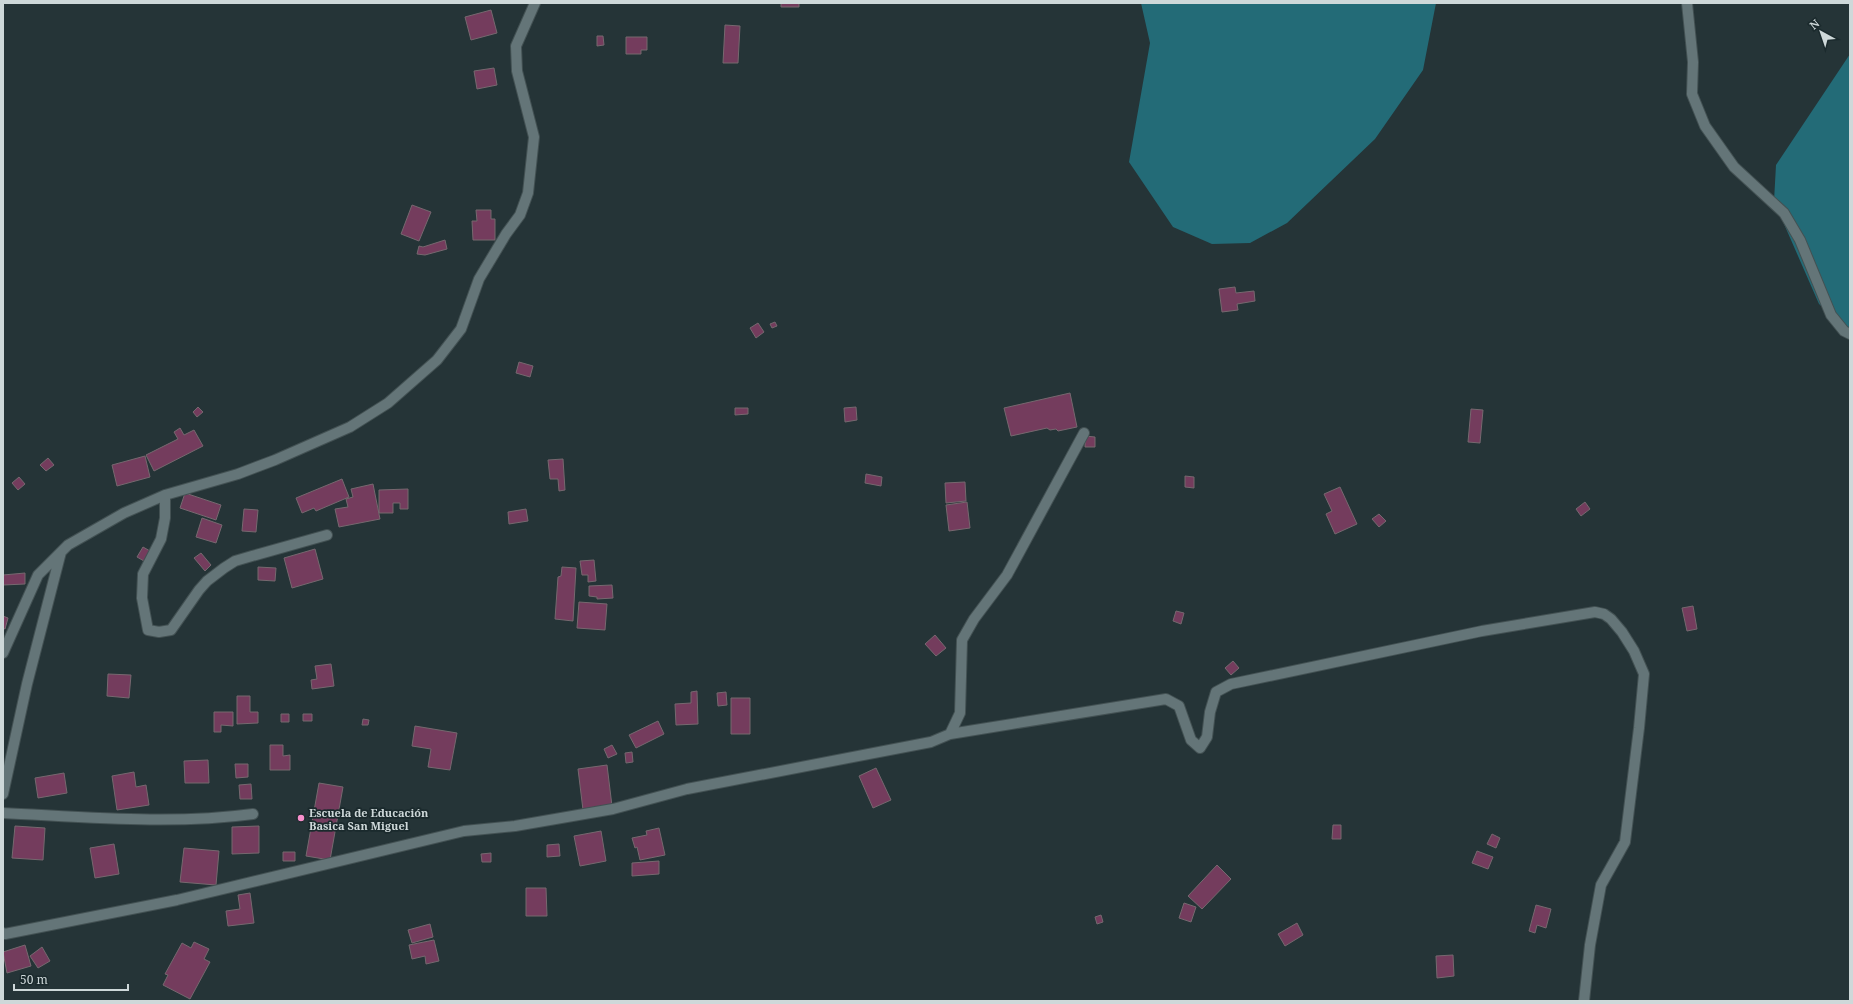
<svg xmlns="http://www.w3.org/2000/svg" width="1853" height="1004" font-family="'Noto Serif',serif">
  <style>
    .forest { fill: #236b77 }
    .building { fill: #743c5d; stroke: #76686f }
    .lines { fill: none; stroke-linecap: round; stroke-linejoin: round }
    .street-casing { stroke: #435153; stroke-width: 12 }
    .street { stroke: #647578; stroke-width: 10 }
    .poi-dot { fill: #f890cc; stroke: #1b2a2d; stroke-width: 1.5 }
    .labels { text-anchor: middle; dominant-baseline: central; stroke-width: 3.5; stroke-linejoin: round; paint-order: stroke }
    .poi-label { font-size: 11px; font-weight: bold; fill: #ced8d9; stroke: #1b2a2d; text-anchor: start }
  </style>
  <rect width="100%" height="100%" fill="#253437"/>
  <!-- forest -->
  <path class="forest" d="M 1141,3 L 1436,3 L 1423,70 L 1375,139 L 1287,223 L 1250,243 L 1212,244 L 1173,227 L 1129,162 L 1150,43 Z
    M 1850,54 L 1850,330 L 1819,304 L 1774,201 L 1776,165 Z"/>
  <!-- building -->
  <path class="building" d="M 781,3 L 799,3 L 799,7 L 781,7 Z
    M 491,10 L 497,33 L 471,40 L 465,17 Z
    M 725,25 L 740,26 L 738,63 L 723,63 Z
    M 597,36 L 603,36 L 604,45 L 597,46 Z
    M 626,37 L 647,37 L 647,50 L 641,50 L 641,54 L 626,54 Z
    M 494,68 L 497,85 L 477,89 L 474,71 Z
    M 412,205 L 431,212 L 419,241 L 401,234 Z
    M 476,210 L 491,210 L 491,219 L 495,219 L 495,240 L 473,240 L 472,221 L 477,221 Z
    M 445,240 L 447,249 L 425,255 L 417,254 L 419,246 L 423,247 Z
    M 1235,287 L 1236,293 L 1254,291 L 1255,301 L 1237,304 L 1238,310 L 1222,312 L 1219,289 Z
    M 775,322 L 777,326 L 772,328 L 770,324 Z
    M 758,323 L 764,332 L 756,338 L 750,328 Z
    M 519,362 L 533,366 L 530,377 L 516,373 Z
    M 1070,393 L 1077,427 L 1058,431 L 1056,429 L 1050,430 L 1047,428 L 1011,436 L 1004,408 Z
    M 198,407 L 203,412 L 197,417 L 193,412 Z
    M 856,407 L 857,420 L 845,422 L 844,408 Z
    M 735,408 L 748,408 L 748,414 L 735,415 Z
    M 1471,409 L 1483,410 L 1480,443 L 1468,442 Z
    M 180,428 L 184,435 L 194,430 L 203,446 L 154,471 L 146,455 L 178,439 L 174,432 Z
    M 1085,436 L 1095,437 L 1095,447 L 1085,447 Z
    M 145,456 L 150,477 L 117,486 L 112,465 Z
    M 48,458 L 54,465 L 46,471 L 40,465 Z
    M 563,459 L 565,490 L 559,491 L 558,479 L 550,479 L 548,460 Z
    M 866,474 L 882,477 L 881,486 L 865,483 Z
    M 1185,476 L 1194,477 L 1194,488 L 1185,487 Z
    M 19,477 L 25,484 L 18,490 L 12,483 Z
    M 342,479 L 349,497 L 316,511 L 314,508 L 302,513 L 296,498 Z
    M 965,482 L 966,501 L 946,503 L 945,483 Z
    M 373,484 L 380,519 L 339,527 L 335,509 L 348,507 L 346,499 L 353,497 L 351,489 Z
    M 1340,487 L 1357,524 L 1335,534 L 1326,514 L 1332,511 L 1324,494 Z
    M 408,489 L 408,509 L 400,509 L 400,503 L 393,503 L 393,513 L 379,513 L 379,490 Z
    M 185,493 L 221,505 L 216,520 L 180,508 Z
    M 967,502 L 970,528 L 949,531 L 946,505 Z
    M 1585,502 L 1590,509 L 1581,516 L 1576,509 Z
    M 244,509 L 258,510 L 256,532 L 242,531 Z
    M 526,509 L 528,521 L 509,524 L 508,512 Z
    M 1379,514 L 1386,521 L 1379,527 L 1372,519 Z
    M 202,518 L 222,525 L 216,543 L 196,537 Z
    M 143,547 L 150,551 L 144,561 L 137,557 Z
    M 315,549 L 323,579 L 292,588 L 284,558 Z
    M 201,553 L 211,565 L 205,571 L 194,558 Z
    M 594,560 L 596,581 L 588,582 L 588,575 L 582,575 L 580,561 Z
    M 258,567 L 276,568 L 275,581 L 258,580 Z
    M 562,567 L 576,568 L 573,621 L 555,619 L 558,577 L 561,576 Z
    M 25,573 L 25,584 L 3,585 L 3,575 Z
    M 612,585 L 613,598 L 597,599 L 597,597 L 589,596 L 589,586 Z
    M 579,602 L 607,604 L 605,630 L 577,628 Z
    M 1693,606 L 1697,629 L 1687,631 L 1682,608 Z
    M 1176,611 L 1184,613 L 1181,624 L 1173,621 Z
    M 3,616 L 8,618 L 5,629 L 3,628 Z
    M 935,635 L 946,648 L 936,656 L 925,644 Z
    M 1233,661 L 1239,668 L 1231,675 L 1225,668 Z
    M 331,664 L 334,686 L 312,689 L 311,680 L 317,679 L 315,666 Z
    M 108,674 L 131,675 L 129,698 L 107,696 Z
    M 697,691 L 698,724 L 676,725 L 675,704 L 691,703 L 691,692 Z
    M 726,692 L 727,705 L 718,706 L 717,693 Z
    M 237,696 L 250,696 L 250,712 L 258,712 L 258,723 L 237,724 Z
    M 731,698 L 750,698 L 750,734 L 731,734 Z
    M 214,712 L 233,712 L 233,726 L 221,725 L 221,732 L 214,732 Z
    M 281,714 L 289,714 L 289,722 L 281,722 Z
    M 303,714 L 312,714 L 312,721 L 303,721 Z
    M 363,719 L 369,720 L 368,725 L 362,725 Z
    M 658,721 L 664,734 L 636,748 L 629,735 Z
    M 415,726 L 457,733 L 450,770 L 428,767 L 431,749 L 412,746 Z
    M 270,745 L 283,745 L 283,756 L 290,755 L 290,770 L 270,770 Z
    M 612,745 L 617,754 L 608,758 L 604,749 Z
    M 632,752 L 633,762 L 626,763 L 625,753 Z
    M 208,760 L 209,783 L 185,783 L 184,761 Z
    M 235,764 L 248,764 L 248,777 L 236,778 Z
    M 607,765 L 612,806 L 583,810 L 578,769 Z
    M 876,768 L 891,800 L 873,808 L 859,776 Z
    M 134,772 L 136,787 L 146,785 L 149,805 L 117,810 L 112,776 Z
    M 64,773 L 67,793 L 38,798 L 35,778 Z
    M 319,783 L 343,787 L 330,860 L 306,856 Z
    M 251,784 L 252,799 L 240,799 L 239,785 Z
    M 1333,825 L 1341,825 L 1341,839 L 1332,839 Z
    M 15,826 L 45,828 L 43,860 L 12,858 Z
    M 259,826 L 259,853 L 232,854 L 232,827 Z
    M 659,828 L 665,855 L 640,860 L 637,847 L 635,848 L 632,838 L 647,835 L 646,831 Z
    M 601,831 L 606,861 L 580,866 L 574,836 Z
    M 1492,834 L 1500,838 L 1496,848 L 1487,844 Z
    M 114,844 L 119,874 L 95,878 L 90,848 Z
    M 559,844 L 560,856 L 547,857 L 547,845 Z
    M 184,848 L 219,851 L 216,885 L 180,882 Z
    M 1477,851 L 1493,857 L 1488,869 L 1472,863 Z
    M 283,852 L 295,852 L 295,861 L 283,861 Z
    M 491,853 L 491,862 L 482,862 L 481,854 Z
    M 659,861 L 659,874 L 632,876 L 632,863 Z
    M 1217,865 L 1231,879 L 1202,909 L 1188,896 Z
    M 526,888 L 546,888 L 547,916 L 526,916 Z
    M 250,893 L 254,923 L 228,926 L 226,911 L 240,909 L 238,895 Z
    M 1184,903 L 1196,907 L 1191,922 L 1179,918 Z
    M 1536,905 L 1551,909 L 1546,928 L 1537,925 L 1535,933 L 1529,931 Z
    M 1101,915 L 1103,922 L 1097,924 L 1095,917 Z
    M 1297,923 L 1303,935 L 1285,946 L 1278,934 Z
    M 430,924 L 433,937 L 412,943 L 408,930 Z
    M 434,940 L 439,961 L 426,964 L 425,956 L 412,959 L 409,945 Z
    M 194,942 L 209,949 L 204,959 L 210,962 L 190,999 L 163,985 L 168,975 L 165,974 L 182,943 L 191,948 Z
    M 25,945 L 31,966 L 7,973 L 3,952 Z
    M 42,947 L 50,961 L 38,968 L 30,956 Z
    M 1453,955 L 1454,976 L 1437,978 L 1436,956 Z"/>
  <g class="lines">
    <!-- street casing -->
    <g class="street-casing">
      <path id="street" d="M 1687,3 L 1693,62 L 1692,94 L 1705,126 L 1734,167 L 1784,213 L 1800,240 L 1831,315 L 1844,331 L 1850,334
        M 165,495 L 165,518 L 161,539 L 143,574 L 142,598 L 148,630 L 159,632 L 171,630 L 199,590 L 207,581 L 224,568 L 235,561 L 252,556 L 327,535
        M 3,653 L 38,575 L 68,545 L 124,513 L 165,495 L 238,474 L 275,460 L 350,427 L 388,403 L 437,360 L 461,329 L 479,279 L 506,234 L 520,215 L 528,193 L 534,137 L 517,71 L 516,46 L 535,3
        M 950,734 L 1166,699 L 1179,706 L 1191,740 L 1200,748 L 1207,737 L 1210,712 L 1216,692 L 1231,684 L 1482,631 L 1595,612 L 1604,614 L 1611,619 L 1622,632 L 1634,651 L 1644,674 L 1639,728 L 1625,842 L 1601,885 L 1590,945 L 1584,1001
        M 3,794 L 27,684 L 61,552
        M 3,813 C 86,817 171,825 253,814
        M 3,933 L 5,934 L 177,900 L 464,831 L 515,826 L 613,809 L 687,789 L 931,742 L 950,734 L 960,713 L 962,640 L 974,619 L 1007,575 L 1084,433"/>
    </g>
    <!-- street -->
    <use href="#street" class="street"/>
  </g>
  <!-- markers -->
  <circle class="poi-dot" cx="301" cy="818" r="4"/>
  <g class="labels">
    <!-- poi labels -->
    <g class="poi-label">
      <text x="309" y="812">Escuela de Educación<tspan x="309" dy="13">Basica San Miguel</tspan></text>
    </g>
  </g>
  <!-- border -->
  <rect width="1853" height="1004" fill="none" stroke="#ced8d9" stroke-width="8"/>
  <!-- north arrow -->
  <g transform="translate(1821 32) rotate(320)" stroke="#1b2a2d" stroke-width="3" paint-order="stroke">
  <path d="M0-3L7 15L0 10L-7 15Z" fill="#ced8d9"/>
  <text y="-6" font-size="11" font-weight="bold" text-anchor="middle" fill="#ced8d9">N</text>
  </g>
  <!-- scale -->
  <path d="M14 984v6h114v-6" fill="none" stroke="#ced8d9" stroke-width="2"/>
  <text x="20" y="984" font-size="12" fill="#ced8d9" stroke="#1b2a2d" stroke-width="3" paint-order="stroke">50 m</text>
</svg>
